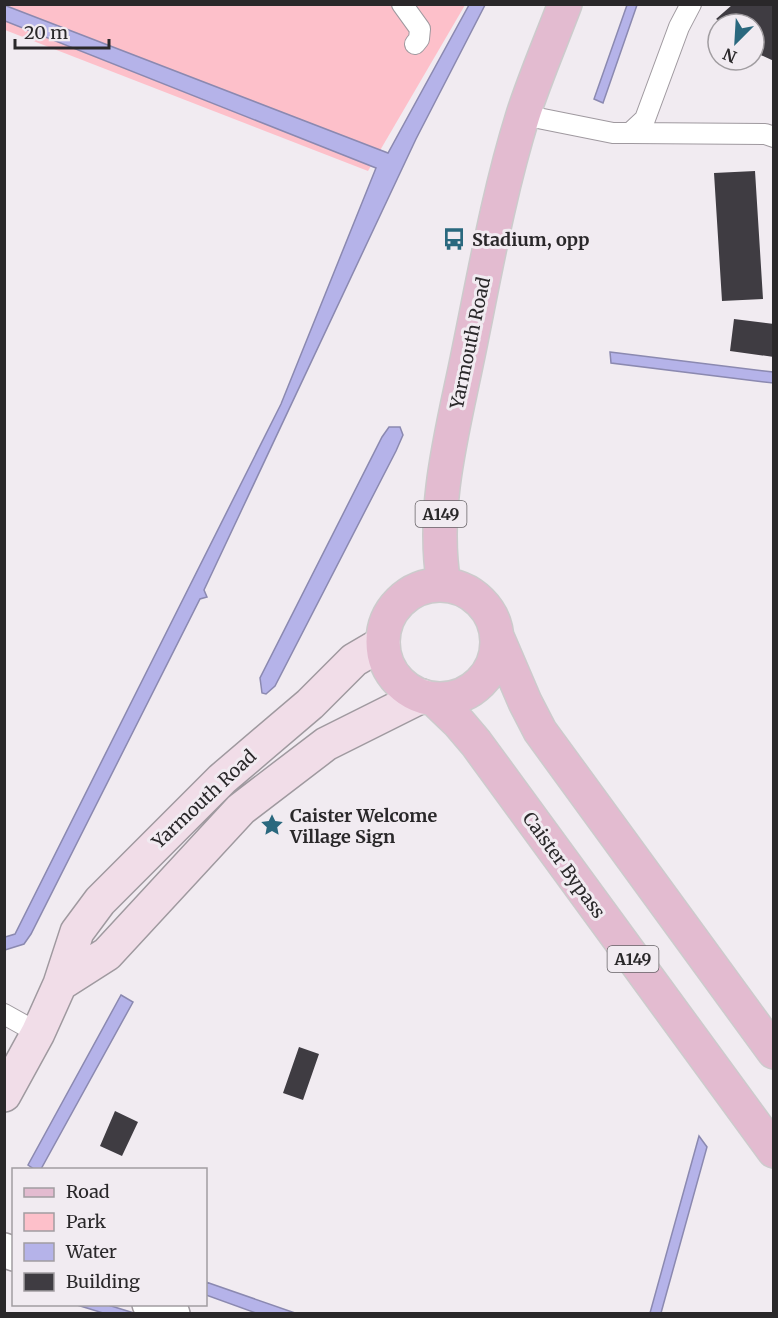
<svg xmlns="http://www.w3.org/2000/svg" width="778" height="1318" font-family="Merriweather,serif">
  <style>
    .green { fill: #fdc0ca }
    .water { fill: #b5b3e9; stroke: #8b89b0; stroke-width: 1.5 }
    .building { fill: #3f3c42 }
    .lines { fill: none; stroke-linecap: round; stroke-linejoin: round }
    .lane-casing { stroke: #9f999f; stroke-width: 22 }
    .street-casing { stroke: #9f999f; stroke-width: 36 }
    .secondary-casing { stroke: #9f999f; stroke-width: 36 }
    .primary-casing { stroke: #cccbcc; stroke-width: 36 }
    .lane { stroke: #fff; stroke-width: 20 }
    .street { stroke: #fff; stroke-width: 33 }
    .secondary { stroke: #f1dde8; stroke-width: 33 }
    .primary { stroke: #e3bbd0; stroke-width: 33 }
    .labels { text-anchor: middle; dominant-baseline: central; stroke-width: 6; stroke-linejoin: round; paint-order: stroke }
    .shield { fill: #f1ebf1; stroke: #666266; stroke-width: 1.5 }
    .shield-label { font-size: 16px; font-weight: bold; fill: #2a282a }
    .poi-label { font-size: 18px; font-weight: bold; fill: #2a282a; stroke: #f1ebf1; text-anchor: start }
    .street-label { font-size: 18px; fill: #2a282a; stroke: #f1ebf1 }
  </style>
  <rect width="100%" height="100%" fill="#f1ebf1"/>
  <!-- green -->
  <path class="green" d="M 4,5 L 465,5 L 368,171 L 5,30 Z"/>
  <!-- water -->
  <path class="water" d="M 4,5 L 388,153 L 469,5 L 485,5 L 416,139 L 204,590 L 207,597 L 200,599 L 31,934 L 24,944 L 5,950 L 5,937 L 15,934 L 281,404 L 376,168 L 5,21 Z
    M 627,5 L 637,5 L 603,103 L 594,99 Z
    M 610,352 L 773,372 L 773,383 L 611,363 Z
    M 389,427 L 400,427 L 403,435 L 396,451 L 275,686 L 266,694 L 262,693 L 260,678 L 382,437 Z
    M 121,995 L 133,1002 L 41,1169 L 34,1169 L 28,1165 Z
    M 699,1136 L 707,1147 L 661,1313 L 650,1313 Z
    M 206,1282 L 295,1313 L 256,1313 L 206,1295 Z
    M 77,1305 L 108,1305 L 134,1313 L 103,1313 Z"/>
  <!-- building -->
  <path class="building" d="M 732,5 L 774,5 L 774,61 L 754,52 L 754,24 L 725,24 L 716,19 Z
    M 755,171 L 763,299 L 722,301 L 714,173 Z
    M 734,319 L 774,324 L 774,357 L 730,351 Z
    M 299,1047 L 319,1054 L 303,1100 L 283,1093 Z
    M 115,1111 L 138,1122 L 122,1156 L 100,1146 Z"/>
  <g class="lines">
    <!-- lane casing -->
    <g class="lane-casing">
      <path id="lane" d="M 402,4 L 420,29 L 419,39 L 415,44
        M 523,115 L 613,133 L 630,133 L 645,119 L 679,27 L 691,4
        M 630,133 L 765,134 L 774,137
        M 4,1014 L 38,1033"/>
    </g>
    <!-- street casing -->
    <g class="street-casing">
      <path id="street" d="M 4,1250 L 14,1254
        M 149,1304 L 173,1314"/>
    </g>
    <!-- secondary casing -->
    <g class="secondary-casing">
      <path id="secondary" d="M 60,984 L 107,954 L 241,809 L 326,744 L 422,696
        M 4,1095 L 38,1033 L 60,984 L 77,932 L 100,901 L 222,779 L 310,704 L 354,660 L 383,643"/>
    </g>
    <!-- primary casing -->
    <g class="primary-casing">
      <path id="primary" d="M 444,585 C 431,510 452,433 467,360 C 484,278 498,195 523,115 C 535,78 551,41 565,4
        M383 642a57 57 0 1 1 114 0a57 57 0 1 1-114 0Z
        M 498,639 L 525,702 L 540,731 L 774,1052
        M 434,699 L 459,723 L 476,743 L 774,1151"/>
    </g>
    <!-- lane -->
    <use href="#lane" class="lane"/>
    <!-- street -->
    <use href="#street" class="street"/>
    <!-- secondary -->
    <use href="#secondary" class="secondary"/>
    <!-- primary -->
    <use href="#primary" class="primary"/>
  </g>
  <!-- icons -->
  <defs>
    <g id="bus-bare" transform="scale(1.8)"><path d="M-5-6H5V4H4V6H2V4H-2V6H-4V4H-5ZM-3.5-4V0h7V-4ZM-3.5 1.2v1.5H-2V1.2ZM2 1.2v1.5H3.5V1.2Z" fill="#2a687e" stroke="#f1ebf1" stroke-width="2.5" paint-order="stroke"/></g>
    <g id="sight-bare" transform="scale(1.8)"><path d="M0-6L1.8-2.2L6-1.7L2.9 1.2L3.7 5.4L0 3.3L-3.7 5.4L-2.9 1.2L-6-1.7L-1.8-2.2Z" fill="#2a687e" stroke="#f1ebf1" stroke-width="2.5" paint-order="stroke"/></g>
  </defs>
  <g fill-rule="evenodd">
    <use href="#bus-bare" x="454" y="239"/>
    <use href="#sight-bare" x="272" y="825"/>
  </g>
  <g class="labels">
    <!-- shield labels -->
    <g class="shield">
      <rect x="415.5" y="501" width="51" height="26" rx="4.5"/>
      <rect x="607.5" y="946" width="51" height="26" rx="4.5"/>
    </g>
    <g class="shield-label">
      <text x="441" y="514">A149</text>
      <text x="633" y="959">A149</text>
    </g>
    <!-- poi labels -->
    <g class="poi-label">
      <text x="472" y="239">Stadium, opp</text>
      <text x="290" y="815">Caister Welcome<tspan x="290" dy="21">Village Sign</tspan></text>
    </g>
    <!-- street labels -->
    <g class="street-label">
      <text transform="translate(470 343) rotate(-78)">Yarmouth Road</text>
      <text transform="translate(204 799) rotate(-43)">Yarmouth Road</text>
      <text transform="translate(564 865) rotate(54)">Caister Bypass</text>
    </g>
  </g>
  <!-- border -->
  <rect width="778" height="1318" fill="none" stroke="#2a282a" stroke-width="12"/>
  <!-- legend -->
  <rect x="12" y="1168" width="195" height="138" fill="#f1ebf1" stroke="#a19da1" stroke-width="1.5"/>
  <rect x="24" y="1188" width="30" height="9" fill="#e3bbd0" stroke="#a19da1" stroke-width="1.5"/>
  <text x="66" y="1198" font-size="18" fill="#2a282a">Road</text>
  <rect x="24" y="1213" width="30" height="18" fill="#fdc0ca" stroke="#a19da1" stroke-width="1.5"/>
  <text x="66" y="1228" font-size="18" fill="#2a282a">Park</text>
  <rect x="24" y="1243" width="30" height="18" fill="#b5b3e9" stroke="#a19da1" stroke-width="1.5"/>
  <text x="66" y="1258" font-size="18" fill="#2a282a">Water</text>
  <rect x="24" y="1273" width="30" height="18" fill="#3f3c42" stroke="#a19da1" stroke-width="1.5"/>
  <text x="66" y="1288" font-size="18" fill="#2a282a">Building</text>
  <!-- north arrow -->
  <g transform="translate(736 42) rotate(204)"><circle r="28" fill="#f1ebf1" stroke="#a19da1" stroke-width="1.5"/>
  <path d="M0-4.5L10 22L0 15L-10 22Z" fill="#2a687e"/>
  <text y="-9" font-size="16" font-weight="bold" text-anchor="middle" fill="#2a282a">N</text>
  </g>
  <!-- scale -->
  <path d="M15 39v9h94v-9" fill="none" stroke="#2a282a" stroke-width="3"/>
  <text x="24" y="39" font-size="18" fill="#2a282a" stroke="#f1ebf1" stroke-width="4.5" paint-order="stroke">20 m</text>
</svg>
